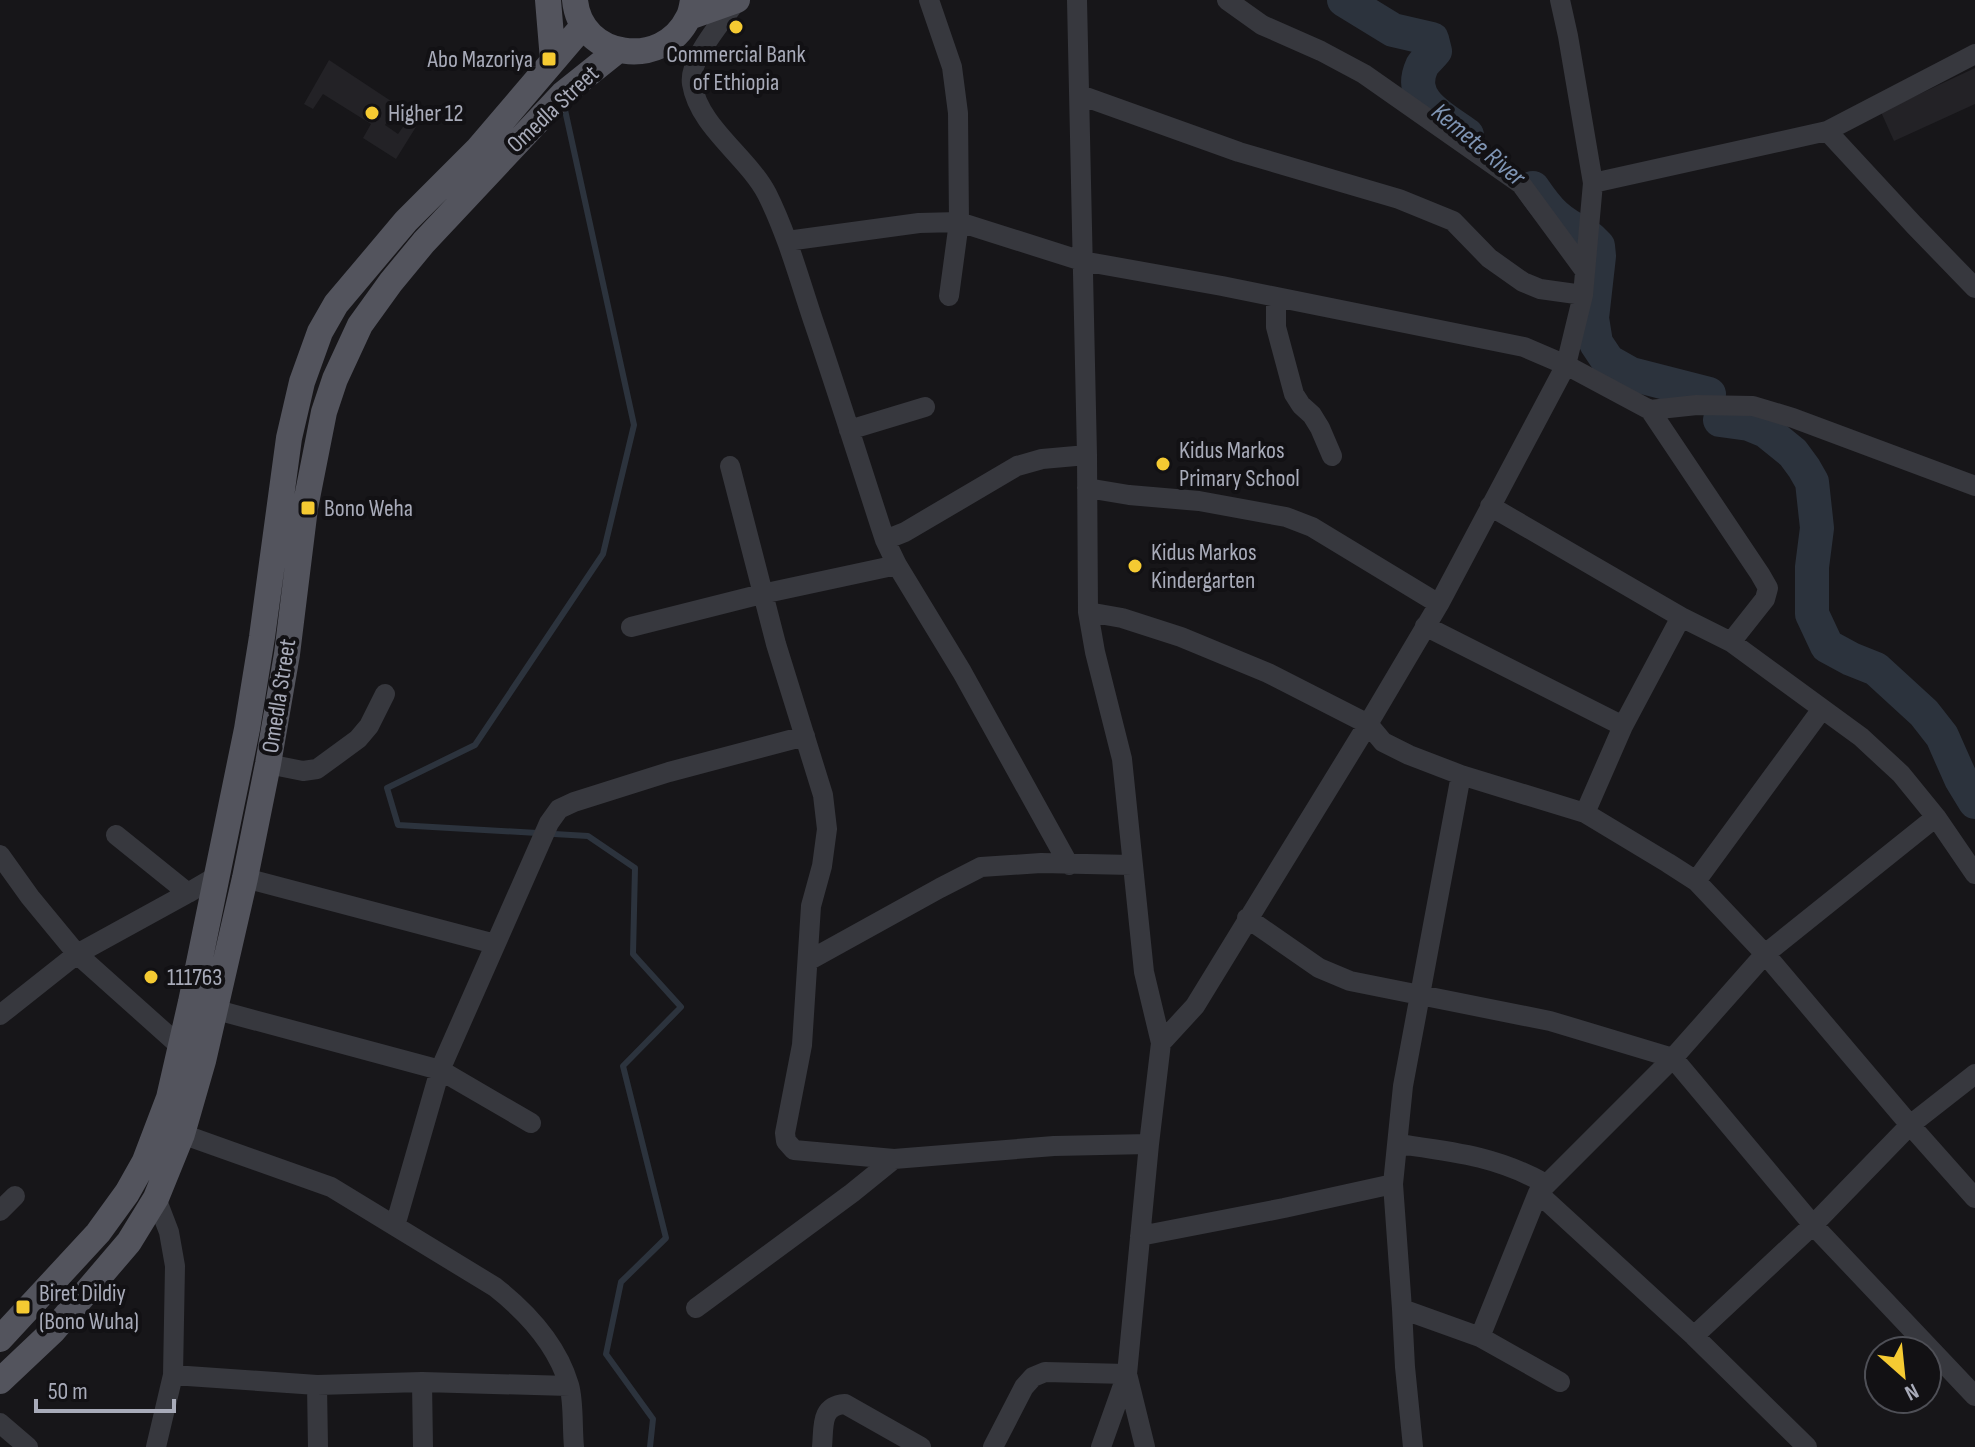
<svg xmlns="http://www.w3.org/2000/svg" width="1975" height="1447" font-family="'Sofia Sans Condensed',sans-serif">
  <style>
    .built { fill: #232226 }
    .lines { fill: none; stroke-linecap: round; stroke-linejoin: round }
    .stream { stroke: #2c333d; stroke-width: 6 }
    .river { stroke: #2c333d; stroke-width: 34 }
    .minor { stroke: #37383e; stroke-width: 20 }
    .major { stroke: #53545d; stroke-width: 26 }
    .poi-dot { fill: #f5ca32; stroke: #121114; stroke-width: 3 }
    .labels { text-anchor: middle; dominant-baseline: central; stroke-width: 8; stroke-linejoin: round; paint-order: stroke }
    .poi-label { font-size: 24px; fill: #a8abb9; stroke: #121114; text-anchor: start }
    .street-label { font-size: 24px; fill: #a8abb9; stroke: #121114 }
    .water-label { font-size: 26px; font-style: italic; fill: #7f95b4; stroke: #121114 }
  </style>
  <rect width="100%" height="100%" fill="#171619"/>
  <!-- built -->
  <path class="built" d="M 329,60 L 397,105 L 385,125 L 398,134 L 410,117 L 419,122 L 396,159 L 363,138 L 371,124 L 323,94 L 313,109 L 304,104 Z
    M 1975,68 L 1975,104 L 1894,141 L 1881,112 Z"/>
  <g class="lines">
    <!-- stream -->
    <path class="stream" d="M 565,110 L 634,425 L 603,554 L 475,745 L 387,788 L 398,825 L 588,836 L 635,868 L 633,954 L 681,1007 L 623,1066 L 666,1238 L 621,1282 L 606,1354 L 653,1419 L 650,1447"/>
    <!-- river -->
    <path class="river" d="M 1344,0 L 1393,30 L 1432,39 L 1435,51 C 1431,56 1425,61 1422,66 C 1406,101 1444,118 1467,135
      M 1533,188 C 1550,213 1558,221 1585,235
      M 1591,239 L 1598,246 L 1599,256 L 1592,318 L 1596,343 L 1608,361 L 1631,374 L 1709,394
      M 1720,420 L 1749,424 L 1766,431 L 1793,453 L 1804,468 L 1812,482 L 1817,528 L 1812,567 L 1812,614 L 1827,646 L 1851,659 L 1876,669 L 1924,713 L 1942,736 L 1961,779 L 1975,802"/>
    <!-- minor -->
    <path class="minor" d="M 737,0 C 723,21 688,59 692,84 C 699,127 747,156 767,194 C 787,234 799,278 813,320 C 838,393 861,467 885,540 L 897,565 L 962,672 L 1069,865
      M 929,0 L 952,67 L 958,113 L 959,222 L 949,296
      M 1077,0 L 1087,455 L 1088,612 L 1095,652 L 1122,759 L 1144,972 L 1161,1043
      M 1227,0 L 1262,25 L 1321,51 L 1364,74 L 1521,184 L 1585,271
      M 1080,95 L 1239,152 L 1399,199 L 1453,221 L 1489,258 L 1523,282 L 1540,289 L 1583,295
      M 1827,131 L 1914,225 L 1975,288
      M 1593,183 L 1827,131 L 1975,54
      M 787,241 L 919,223 L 959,222 L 1082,261 L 1222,286 L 1524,347 L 1566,365 L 1650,410 L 1697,405 L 1753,406 L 1793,418 L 1975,486
      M 1276,297 L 1276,327 L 1294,394 L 1301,405 L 1312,415 L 1320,428 L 1332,456
      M 1650,410 L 1760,574 L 1768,588 L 1765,599 L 1731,642
      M 849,430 L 925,407
      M 730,466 L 776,644 L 823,795 L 827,829 L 822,866 L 811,906 L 802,1045 L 785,1133 L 786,1141 L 794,1150 L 894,1159
      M 1087,488 L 1129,495 L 1199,501 L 1286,517 L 1312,527 L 1439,604
      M 1490,506 L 1681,617 L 1731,642 L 1861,737 L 1901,774 L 1936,817 L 1975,874
      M 885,540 L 905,532 L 1017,466 L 1042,459 L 1087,455
      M 1088,612 L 1122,618 L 1181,637 L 1268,673 L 1368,724 L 1383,742 L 1409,755 L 1461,775 L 1585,813 L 1668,863 L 1696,881 L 1765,954 L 1910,1125 L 1975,1198
      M 1425,626 L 1623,726
      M 631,627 L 762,594 L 897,565
      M 268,764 L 303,771 L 317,769 L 358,739 L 369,726 L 385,694
      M 1461,775 L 1403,1086 L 1393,1184 L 1402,1309 L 1480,1337 L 1560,1382
      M 1585,813 L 1623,726 L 1681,617
      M 116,835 L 188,893
      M 0,855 L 30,897 L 77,954 L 0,1015
      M 245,878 L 495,944
      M 1696,881 L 1822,709
      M 1247,918 L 1319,968 L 1350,981 L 1550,1021 L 1673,1058 L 1813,1225 L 1975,1396
      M 808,961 L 940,888 L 981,867 L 1041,863 L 1132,865
      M 202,1006 L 440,1070 L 531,1123
      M 181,1047 L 77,954 L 188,893 L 217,876
      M 182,1134 L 331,1187 L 495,1287 C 528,1313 557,1344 569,1385 C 574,1402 572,1428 574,1447
      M 1398,1144 C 1454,1152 1496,1156 1546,1184
      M 1538,1193 L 1694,1336 L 1807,1447
      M 0,1211 L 15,1196
      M 395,1226 L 440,1070 L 549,823 L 559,809 L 574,802 L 669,772 L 805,736
      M 1140,1236 L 1284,1208 L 1393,1184
      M 696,1308 L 852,1193 L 894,1159 L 1054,1146 L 1149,1144
      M 1402,1309 L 1405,1367 L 1413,1447
      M 1694,1336 L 1813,1225 L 1910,1125 L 1975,1074
      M 1480,1337 L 1538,1193 L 1673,1058 L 1765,954 L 1936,817
      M 173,1375 L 317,1385 L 318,1447
      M 317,1385 L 422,1382
      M 0,1423 L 28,1447
      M 156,1447 L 173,1375 L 175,1266 L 169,1232 L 156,1198
      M 423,1447 L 422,1382 L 569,1386
      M 822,1447 C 824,1426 820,1406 845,1404 L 921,1447
      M 993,1447 L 1024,1387 L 1033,1377 L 1045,1372 L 1127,1374 L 1145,1447
      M 1101,1447 L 1127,1374 L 1149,1144 L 1161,1043 L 1195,1006 L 1368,724 L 1439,604 L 1566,365 L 1583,295 L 1593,183 L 1568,36 L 1560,0"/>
    <!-- major -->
    <path class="major" d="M 548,0 L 553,60
      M 575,0 C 580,59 663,70 688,18 C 691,13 692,6 693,0
      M 689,17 L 737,0
      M 0,1339 L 98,1233 L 127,1193 L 145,1161 L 169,1098 L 191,1002 L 247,729 L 262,637 L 289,438 L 302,382 L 320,332 L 336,304 L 406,221 L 478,149 L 583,26
      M 0,1381 L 53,1331 L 129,1242 L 156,1198 L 182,1134 L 203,1061 L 245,878 L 268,764 L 287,654 L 305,508 L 324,412 L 335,379 L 360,325 L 391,282 L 424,242 L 563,94 L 618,50"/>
  </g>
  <!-- markers -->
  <g class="poi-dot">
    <circle cx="736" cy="27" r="8"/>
    <rect x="541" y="51" width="16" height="16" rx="4"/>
    <circle cx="372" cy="113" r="8"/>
    <circle cx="1163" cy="464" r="8"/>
    <rect x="300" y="500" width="16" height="16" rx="4"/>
    <circle cx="1135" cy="566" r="8"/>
    <circle cx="151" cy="977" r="8"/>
    <rect x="15" y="1299" width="16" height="16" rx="4"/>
  </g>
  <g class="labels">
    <!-- poi labels -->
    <g class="poi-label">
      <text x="736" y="54" text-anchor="middle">Commercial Bank<tspan x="736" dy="28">of Ethiopia</tspan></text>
      <text x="533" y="59" text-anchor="end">Abo Mazoriya</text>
      <text x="388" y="113">Higher 12</text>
      <text x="1179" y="450">Kidus Markos<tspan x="1179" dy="28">Primary School</tspan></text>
      <text x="324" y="508">Bono Weha</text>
      <text x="1151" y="552">Kidus Markos<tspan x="1151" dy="28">Kindergarten</tspan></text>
      <text x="167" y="977">111763</text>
      <text x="39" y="1293">Biret Dildiy<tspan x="39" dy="28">(Bono Wuha)</tspan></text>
    </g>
    <!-- street labels -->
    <g class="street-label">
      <text transform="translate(553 109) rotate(-43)">Omedla Street</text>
      <text transform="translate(279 696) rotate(-81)">Omedla Street</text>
    </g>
    <!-- water labels -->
    <g class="water-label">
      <text transform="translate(1478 145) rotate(40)">Kemete River</text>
    </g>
  </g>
  <!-- north arrow -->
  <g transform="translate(1903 1375) rotate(153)"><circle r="38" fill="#121114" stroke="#4e4f56" stroke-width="2"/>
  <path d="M0-6L14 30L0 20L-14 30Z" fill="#f5ca32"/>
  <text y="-12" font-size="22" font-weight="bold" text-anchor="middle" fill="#a8abb9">N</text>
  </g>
  <!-- scale -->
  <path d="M36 1399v12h138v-12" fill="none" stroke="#a8abb9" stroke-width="4"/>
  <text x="48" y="1399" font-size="24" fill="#a8abb9" stroke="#121114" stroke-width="6" paint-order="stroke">50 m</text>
</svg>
